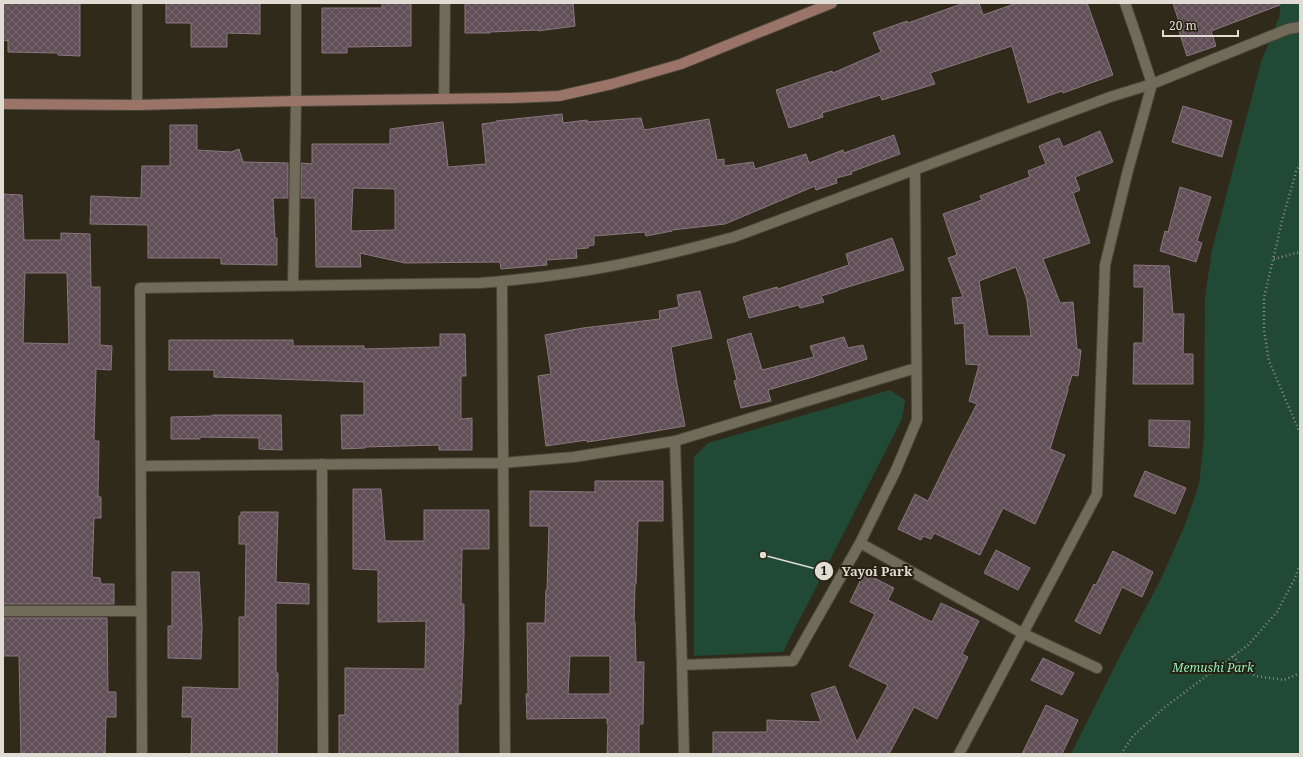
<svg xmlns="http://www.w3.org/2000/svg" width="1303" height="757" font-family="'Noto Serif',serif">
  <style>
    .green { fill: #214a36 }
    .building { fill: url(#building-cross-hatch); stroke: #8a777f; fill-rule: evenodd }
    .lines { fill: none; stroke-linecap: round; stroke-linejoin: round }
    .street-casing { stroke: #4c473b; stroke-width: 12 }
    .secondary-casing { stroke: #4c473b; stroke-width: 12 }
    .path { stroke: #8f8a7e; stroke-width: 2.5; stroke-dasharray: 1 3; stroke-linecap: butt }
    .street { stroke: #716b5a; stroke-width: 10 }
    .secondary { stroke: #9b7468; stroke-width: 10 }
    .labels { text-anchor: middle; dominant-baseline: central; stroke-width: 4; stroke-linejoin: round; paint-order: stroke }
    .park-label { font-size: 12px; font-style: italic; fill: #89efbb; stroke: #262012 }
    .leader { fill: none; stroke: #e0dcd3; stroke-width: 1.5 }
    .callout-dot { fill: #e0dcd3; stroke: #262012; stroke-width: 1.5 }
    .mark-label { font-size: 12px; text-anchor: middle; font-weight: bold; fill: #111 }
    .callout-label { font-size: 13px; text-anchor: middle; font-weight: bold; fill: #e0dcd3; stroke: #262012; stroke-width: 4; stroke-linejoin: round; paint-order: stroke }
  </style>
  <defs>
    <pattern id="building-cross-hatch" width="8" height="8" patternUnits="userSpaceOnUse"><rect width="8" height="8" fill="#614f57"/><path d="M0 0l8 8M0 8l8-8" fill="none" stroke="#77686e"/></pattern>
  </defs>
  <rect width="100%" height="100%" fill="#302a1b"/>
  <!-- green -->
  <path class="green" d="M 1280,3 L 1300,3 L 1300,754 L 1071,754 L 1121,654 L 1160,581 L 1185,525 L 1199,484 L 1204,438 L 1205,297 L 1212,250 L 1261,62 L 1280,15 Z
    M 890,390 L 905,400 L 902,419 L 783,652 L 694,656 L 694,457 L 708,443 Z"/>
  <!-- building -->
  <path class="building" d="M 3,3 L 80,3 L 80,56 L 58,55 L 58,53 L 8,52 L 8,41 L 3,40 Z
    M 166,3 L 260,3 L 260,34 L 227,33 L 227,47 L 191,47 L 191,23 L 166,23 Z
    M 382,3 L 411,3 L 411,46 L 347,47 L 347,53 L 322,53 L 322,8 L 382,8 Z
    M 465,3 L 573,3 L 575,26 L 538,31 L 538,30 L 490,32 L 490,33 L 465,33 Z
    M 964,3 L 979,3 L 983,15 L 1017,3 L 1087,3 L 1113,75 L 1063,93 L 1062,91 L 1028,103 L 1012,46 L 930,73 L 935,84 L 882,100 L 880,95 L 822,113 L 823,117 L 789,128 L 776,90 L 832,71 L 833,73 L 881,52 L 873,33 L 907,21 L 908,23 Z
    M 1173,3 L 1280,3 L 1280,5 L 1211,31 L 1216,46 L 1187,56 L 1177,25 L 1180,25 Z
    M 1183,106 L 1232,121 L 1222,157 L 1172,142 Z
    M 562,114 L 563,123 L 587,120 L 587,122 L 641,118 L 644,130 L 709,119 L 717,160 L 724,159 L 724,166 L 753,162 L 755,169 L 806,154 L 809,163 L 843,150 L 844,153 L 894,135 L 900,154 L 851,172 L 852,174 L 836,178 L 837,183 L 816,190 L 815,186 L 725,224 L 672,230 L 672,231 L 646,236 L 645,232 L 594,236 L 594,245 L 588,246 L 588,248 L 576,249 L 577,258 L 546,260 L 547,265 L 501,269 L 500,262 L 405,263 L 360,253 L 361,267 L 316,267 L 315,198 L 301,198 L 301,163 L 312,164 L 312,144 L 390,144 L 390,129 L 443,122 L 448,167 L 486,164 L 482,124 L 496,122 L 496,121 ZM 353,188 L 395,189 L 395,230 L 351,231 Z
    M 170,125 L 197,125 L 197,150 L 231,152 L 239,149 L 243,162 L 288,163 L 288,198 L 273,198 L 275,238 L 277,238 L 277,265 L 221,264 L 221,258 L 148,258 L 148,225 L 90,224 L 91,196 L 141,198 L 142,166 L 170,166 Z
    M 1100,131 L 1113,162 L 1075,177 L 1080,190 L 1073,193 L 1090,243 L 1043,259 L 1060,303 L 1073,302 L 1077,349 L 1081,350 L 1078,376 L 1072,375 L 1069,385 L 1068,385 L 1068,390 L 1050,449 L 1065,455 L 1046,500 L 1035,524 L 1003,508 L 980,555 L 934,533 L 931,539 L 923,536 L 921,540 L 898,529 L 915,494 L 928,501 L 952,452 L 977,404 L 969,401 L 979,365 L 966,364 L 964,323 L 955,324 L 952,298 L 963,297 L 948,258 L 957,255 L 943,214 L 982,200 L 980,196 L 1030,177 L 1028,171 L 1046,164 L 1039,146 L 1059,138 L 1063,147 ZM 1016,267 L 1027,300 L 1031,336 L 988,336 L 979,281 Z
    M 1180,187 L 1211,197 L 1197,241 L 1202,243 L 1196,262 L 1160,251 L 1165,231 L 1168,232 Z
    M 3,194 L 22,195 L 24,240 L 61,240 L 61,233 L 90,234 L 91,287 L 100,287 L 100,345 L 112,346 L 111,370 L 96,369 L 94,441 L 99,441 L 98,497 L 101,497 L 101,518 L 94,518 L 92,577 L 100,578 L 101,584 L 114,584 L 114,604 L 3,604 ZM 25,273 L 67,273 L 69,344 L 23,343 Z
    M 892,238 L 904,270 L 838,290 L 838,291 L 821,296 L 824,302 L 800,308 L 799,305 L 749,318 L 743,297 L 777,287 L 778,289 L 849,265 L 846,254 Z
    M 1134,265 L 1169,266 L 1173,314 L 1184,314 L 1183,354 L 1193,354 L 1193,384 L 1133,384 L 1134,343 L 1143,343 L 1144,287 L 1134,287 Z
    M 700,291 L 712,338 L 671,347 L 677,384 L 685,426 L 627,436 L 587,442 L 587,440 L 546,446 L 538,376 L 551,374 L 545,335 L 583,328 L 660,319 L 659,311 L 679,307 L 677,295 Z
    M 751,333 L 762,370 L 814,357 L 810,346 L 844,337 L 848,348 L 863,345 L 867,359 L 813,377 L 768,390 L 771,401 L 741,408 L 734,381 L 737,380 L 727,340 Z
    M 440,334 L 465,334 L 466,376 L 461,376 L 461,419 L 472,418 L 472,450 L 439,450 L 439,445 L 365,447 L 365,448 L 342,449 L 341,415 L 364,415 L 364,382 L 214,377 L 214,370 L 169,370 L 169,340 L 293,340 L 293,346 L 364,346 L 364,349 L 440,347 Z
    M 212,415 L 281,415 L 282,450 L 259,449 L 259,438 L 200,437 L 200,439 L 171,439 L 171,417 L 212,416 Z
    M 1149,420 L 1190,421 L 1189,448 L 1149,446 Z
    M 1145,471 L 1186,488 L 1175,514 L 1134,496 Z
    M 595,481 L 663,481 L 663,521 L 638,521 L 636,584 L 635,584 L 634,622 L 635,622 L 636,662 L 644,662 L 643,724 L 639,724 L 639,754 L 607,754 L 608,724 L 607,724 L 607,718 L 527,719 L 526,694 L 528,694 L 527,623 L 545,623 L 546,590 L 547,590 L 549,526 L 530,526 L 530,491 L 595,492 ZM 570,656 L 610,656 L 610,694 L 568,694 Z
    M 353,489 L 381,489 L 385,541 L 424,541 L 424,510 L 489,510 L 489,549 L 462,549 L 461,604 L 464,604 L 464,635 L 461,704 L 458,704 L 458,754 L 339,754 L 339,715 L 345,715 L 345,668 L 425,669 L 426,621 L 378,622 L 378,570 L 353,569 Z
    M 241,512 L 278,512 L 276,582 L 309,584 L 309,604 L 276,603 L 276,673 L 278,673 L 277,754 L 191,754 L 192,717 L 182,717 L 183,687 L 239,689 L 239,617 L 245,617 L 246,544 L 239,544 L 239,516 L 241,516 Z
    M 996,550 L 1030,568 L 1018,590 L 984,573 Z
    M 1113,551 L 1153,572 L 1142,597 L 1122,587 L 1100,634 L 1075,621 L 1094,584 L 1096,585 Z
    M 172,572 L 199,572 L 202,627 L 201,659 L 168,658 L 168,626 L 172,626 Z
    M 864,573 L 894,588 L 888,600 L 932,622 L 941,603 L 979,621 L 962,654 L 968,657 L 937,719 L 914,707 L 889,754 L 781,754 L 751,753 L 751,754 L 713,754 L 713,732 L 767,732 L 767,720 L 821,722 L 811,694 L 835,686 L 857,742 L 888,685 L 849,666 L 875,614 L 850,602 Z
    M 3,618 L 107,618 L 108,692 L 116,692 L 116,717 L 106,717 L 105,754 L 21,754 L 19,656 L 3,656 Z
    M 1043,658 L 1074,673 L 1062,695 L 1031,680 Z
    M 1046,705 L 1078,720 L 1062,754 L 1022,754 Z"/>
  <g class="lines">
    <!-- street casing -->
    <g class="street-casing">
      <path id="street" d="M 444,99 L 445,3
        M 137,105 L 137,3
        M 502,281 L 505,754
        M 293,286 L 296,101 L 296,3
        M 675,441 L 682,665 L 684,754
        M 322,464 L 323,754
        M 141,466 L 502,463 L 574,457 L 675,441 L 916,368
        M 860,543 L 1022,633 L 1097,668
        M 3,611 L 141,611
        M 682,665 L 793,661 L 860,543 L 896,470 L 917,420 L 915,170
        M 142,754 L 140,288 L 480,283 C 516,280 553,276 589,270 C 638,262 686,250 734,237 L 1110,97 L 1152,84 L 1288,29 L 1300,27
        M 959,754 L 1097,494 L 1105,265 L 1127,174 L 1152,84 L 1136,35 L 1125,3"/>
    </g>
    <!-- secondary casing -->
    <g class="secondary-casing">
      <path id="secondary" d="M 3,104 L 137,105 L 296,101 L 512,98 L 559,96 L 612,84 L 681,64 L 832,3"/>
    </g>
    <!-- path -->
    <path class="path" d="M 1300,164 L 1296,172 L 1282,221 L 1264,298 L 1264,331 L 1269,361 L 1300,433
      M 1274,259 L 1300,252
      M 1233,656 L 1242,667 L 1256,676 L 1284,680 L 1300,673
      M 1121,754 L 1133,736 L 1165,707 L 1248,645 L 1277,612 L 1294,580 L 1300,565"/>
    <!-- street -->
    <use href="#street" class="street"/>
    <!-- secondary -->
    <use href="#secondary" class="secondary"/>
  </g>
  <g class="labels">
    <!-- park labels -->
    <g class="park-label">
      <text x="1213" y="667">Memushi Park</text>
    </g>
  </g>
  <!-- callouts -->
  <path class="leader" d="M763 555L824 571"/>
  <g class="callout-dot">
    <circle cx="763" cy="555" r="4"/>
    <circle cx="824" cy="571" r="10"/>
  </g>
  <g class="mark-label">
    <text x="824" y="575">1</text>
  </g>
  <g class="callout-label">
    <text x="877" y="576">Yayoi Park</text>
  </g>
  <!-- border -->
  <rect width="1303" height="757" fill="none" stroke="#e0dcd3" stroke-width="8"/>
  <!-- scale -->
  <path d="M1163 30v6h75v-6" fill="none" stroke="#e0dcd3" stroke-width="2"/>
  <text x="1169" y="30" font-size="12" fill="#e0dcd3" stroke="#262012" stroke-width="3" paint-order="stroke">20 m</text>
</svg>
